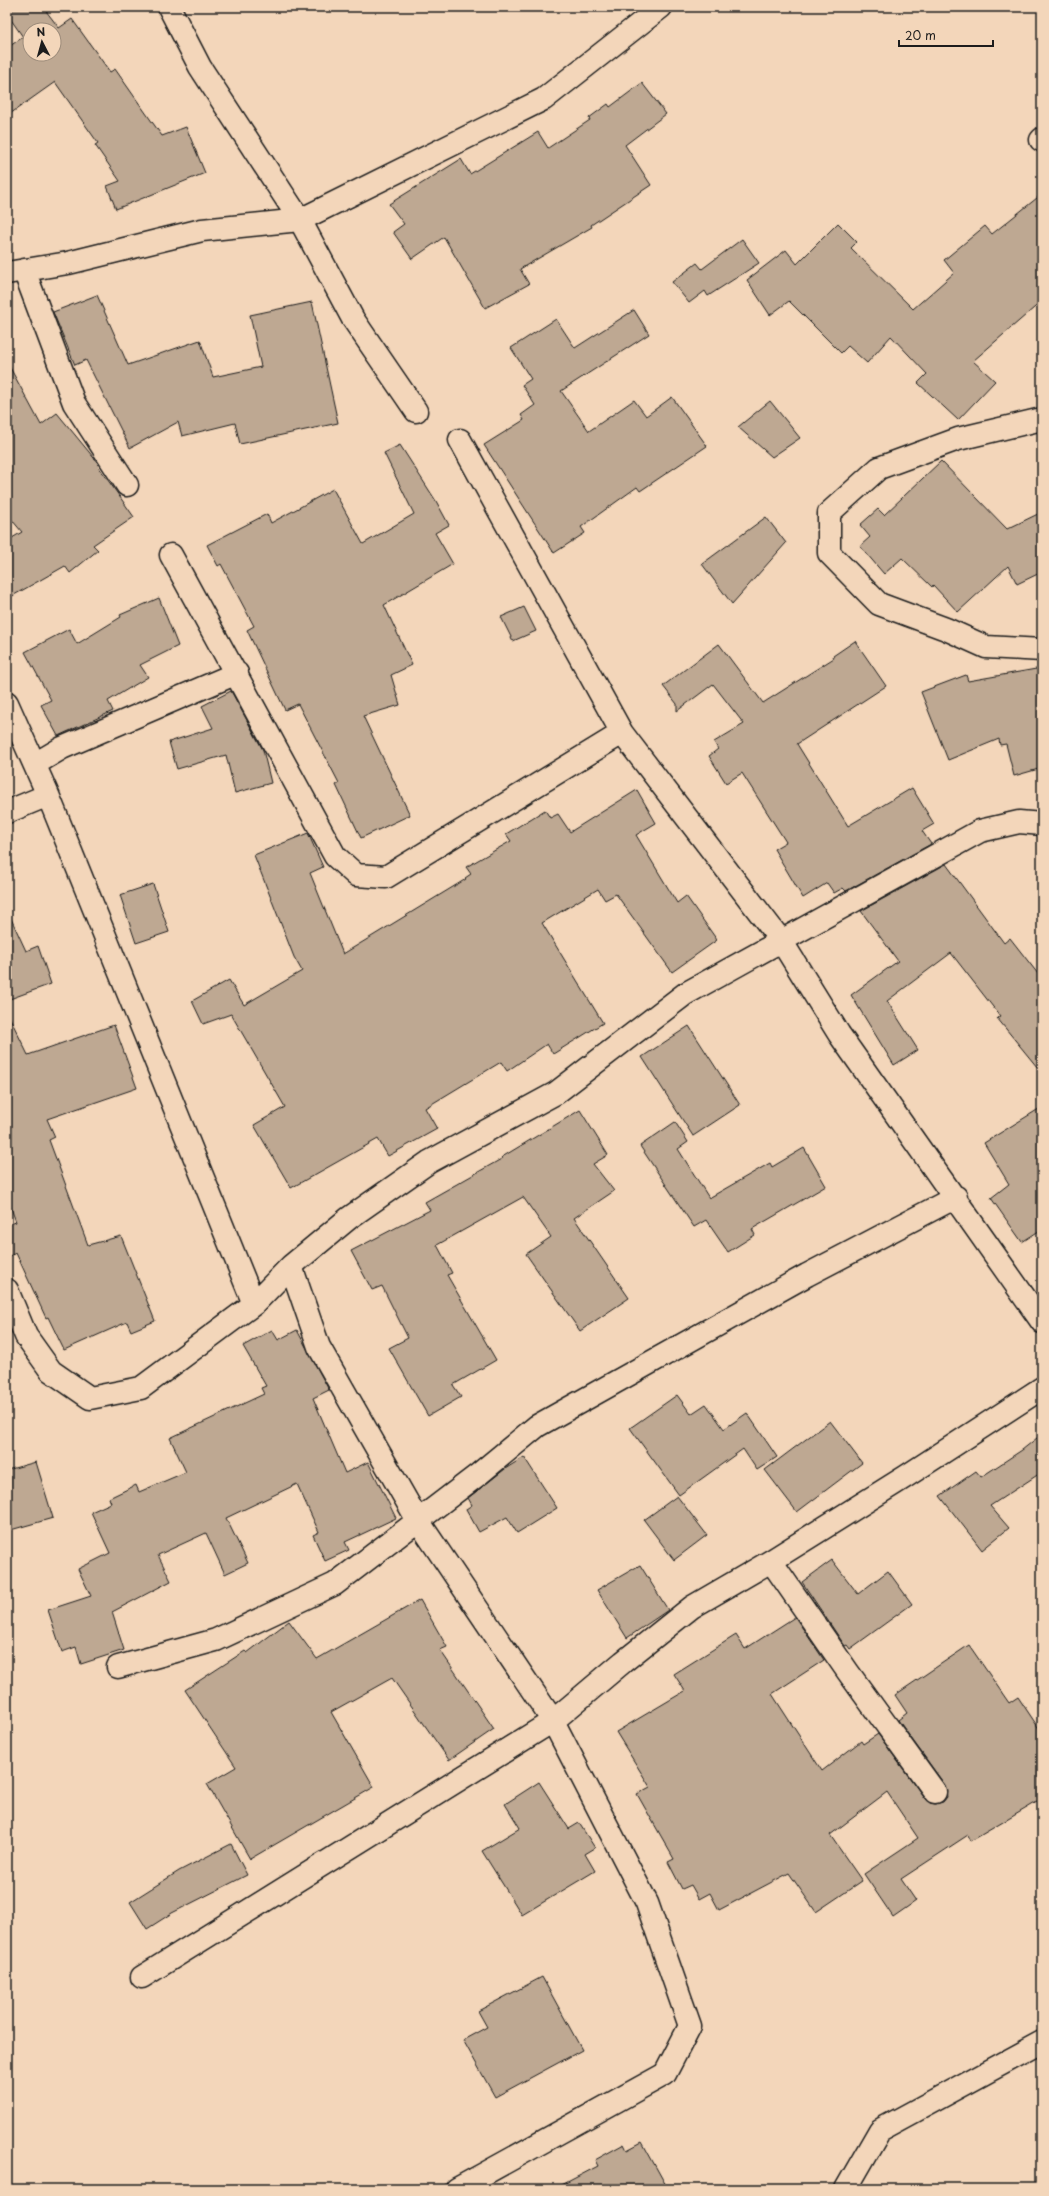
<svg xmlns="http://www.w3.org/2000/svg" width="1049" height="2196" font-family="'Playpen Sans',sans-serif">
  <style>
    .building { fill: #bea892; stroke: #1c1c1c; fill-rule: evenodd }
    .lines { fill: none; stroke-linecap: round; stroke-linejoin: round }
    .minor-casing { stroke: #1c1c1c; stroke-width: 25 }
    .minor { stroke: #f3d6ba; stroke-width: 22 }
  </style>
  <rect width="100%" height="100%" fill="#f3d6ba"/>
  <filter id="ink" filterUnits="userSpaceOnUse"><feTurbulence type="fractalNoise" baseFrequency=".025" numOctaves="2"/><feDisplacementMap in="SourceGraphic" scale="8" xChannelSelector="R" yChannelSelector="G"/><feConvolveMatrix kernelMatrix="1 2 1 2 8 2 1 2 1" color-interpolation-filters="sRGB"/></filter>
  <g filter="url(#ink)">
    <!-- building -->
    <path class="building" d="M 7,7 L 43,7 L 59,28 L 72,19 L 110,72 L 115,69 L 162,136 L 186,127 L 205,173 L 116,209 L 107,186 L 120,181 L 95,145 L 98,143 L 55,82 L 7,116 L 7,48 L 23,37 L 7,14 ZM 30,30 L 54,30 L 54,54 L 30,54 Z
      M 642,83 L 666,114 L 625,145 L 651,185 L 591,225 L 592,227 L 520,269 L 529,284 L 485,308 L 444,237 L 412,259 L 393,232 L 404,224 L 389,204 L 461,159 L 470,174 L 538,132 L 548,148 L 590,120 L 589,118 L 608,104 L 610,107 Z
      M 1042,194 L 1042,301 L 973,361 L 995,381 L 958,420 L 918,383 L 927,374 L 891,336 L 867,363 L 848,346 L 841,353 L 789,301 L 770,315 L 747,280 L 786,250 L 797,264 L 838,223 L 857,242 L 851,248 L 913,309 L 954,273 L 944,260 L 985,226 L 992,234 Z
      M 742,239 L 759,263 L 708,296 L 705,291 L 689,303 L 672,282 L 697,263 L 702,269 Z
      M 97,295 L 128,365 L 200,340 L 213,377 L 261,367 L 250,315 L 312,302 L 338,423 L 240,444 L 235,423 L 182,436 L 178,422 L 130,448 L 86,360 L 75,365 L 53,312 Z
      M 634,310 L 649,334 L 561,391 L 589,431 L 634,400 L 646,416 L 672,397 L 707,446 L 640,491 L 637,487 L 581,527 L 585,533 L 554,553 L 484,445 L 524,420 L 521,415 L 535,405 L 522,385 L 531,379 L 511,348 L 556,319 L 575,348 Z
      M 7,362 L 41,425 L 57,413 L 98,463 L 99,465 L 98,466 L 134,517 L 93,545 L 98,550 L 70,573 L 65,566 L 7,599 L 7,541 L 22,532 L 7,514 Z
      M 770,401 L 800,438 L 772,457 L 738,427 Z
      M 400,445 L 436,501 L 449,525 L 435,533 L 453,564 L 384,605 L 412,665 L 391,675 L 400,705 L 363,716 L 410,815 L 361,838 L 336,785 L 339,783 L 298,704 L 285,710 L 247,630 L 254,626 L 221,564 L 218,566 L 207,545 L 267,514 L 271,523 L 333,489 L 363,544 L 414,514 L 384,453 Z
      M 941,461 L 1007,529 L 1042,512 L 1042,572 L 1017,584 L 1008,566 L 958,612 L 933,585 L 932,587 L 902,558 L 884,574 L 860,546 L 870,537 L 860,525 L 878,509 L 884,515 Z
      M 766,517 L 786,543 L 732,604 L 702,564 Z
      M 159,598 L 178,646 L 140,665 L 148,677 L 108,701 L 113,711 L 58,736 L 41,705 L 51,700 L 25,652 L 69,629 L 77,644 L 121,617 L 120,615 Z
      M 524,607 L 536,631 L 513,641 L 501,617 Z
      M 855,641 L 886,686 L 797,744 L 848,826 L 912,788 L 934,824 L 922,831 L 931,844 L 846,891 L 843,888 L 834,893 L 827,883 L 803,898 L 774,849 L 786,842 L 742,773 L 726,783 L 709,756 L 718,749 L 714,742 L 744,724 L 713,684 L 677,711 L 677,704 L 663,686 L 719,644 L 763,703 L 834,658 L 833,656 Z
      M 1042,668 L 1042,768 L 1014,776 L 1006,744 L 1000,745 L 999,739 L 948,760 L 921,692 L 966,675 L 968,681 Z
      M 231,691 L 263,750 L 271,783 L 235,793 L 226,755 L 177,769 L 169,742 L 213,728 L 202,706 Z
      M 637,790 L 656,823 L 636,835 L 677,903 L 686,896 L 717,940 L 672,972 L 616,894 L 605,900 L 598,889 L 542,923 L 603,1023 L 553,1054 L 547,1044 L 507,1071 L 501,1062 L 425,1108 L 437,1129 L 388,1156 L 378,1139 L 291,1188 L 254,1125 L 285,1107 L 231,1014 L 203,1024 L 192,1001 L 229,980 L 244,1005 L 302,971 L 294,957 L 254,855 L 308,833 L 323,867 L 310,873 L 343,954 L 466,879 L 465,878 L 471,874 L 466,867 L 511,841 L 506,834 L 545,810 L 550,818 L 558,814 L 570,832 Z
      M 946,864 L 1004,943 L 1010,938 L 1042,979 L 1042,1073 L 997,1018 L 1000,1016 L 951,953 L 887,1001 L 918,1050 L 894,1065 L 851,995 L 898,961 L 861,911 Z
      M 153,884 L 169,932 L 136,943 L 120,895 Z
      M 7,910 L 26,951 L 38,946 L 51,984 L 7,1000 Z
      M 7,1012 L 28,1055 L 114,1025 L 137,1088 L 47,1119 L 55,1137 L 49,1140 L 88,1245 L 121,1236 L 155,1321 L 131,1331 L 127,1322 L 64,1350 L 48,1317 L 46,1318 L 16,1253 L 7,1257 L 7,1225 L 16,1222 L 7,1197 Z
      M 689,1026 L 740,1105 L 693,1136 L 642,1057 Z
      M 1042,1107 L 1042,1229 L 1022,1242 L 991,1198 L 1009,1184 L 984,1143 Z
      M 580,1110 L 608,1155 L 593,1164 L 614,1191 L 574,1218 L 629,1298 L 580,1331 L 526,1254 L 551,1237 L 523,1197 L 437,1245 L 452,1273 L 447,1275 L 496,1360 L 453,1385 L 461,1397 L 428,1416 L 389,1348 L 408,1338 L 382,1286 L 372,1290 L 351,1251 L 430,1210 L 425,1202 L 503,1158 L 502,1157 Z
      M 675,1122 L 688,1142 L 678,1149 L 709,1198 L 770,1163 L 772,1167 L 804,1148 L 826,1186 L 752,1229 L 755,1235 L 728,1252 L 706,1220 L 694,1227 L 640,1146 Z
      M 272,1330 L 278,1340 L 297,1330 L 329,1390 L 313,1398 L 345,1473 L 368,1462 L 396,1518 L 345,1542 L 349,1550 L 325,1561 L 313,1535 L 319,1532 L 297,1484 L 226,1518 L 248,1563 L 225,1574 L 206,1533 L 158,1555 L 171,1581 L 112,1612 L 124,1650 L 81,1664 L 76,1647 L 62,1652 L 48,1610 L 91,1596 L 78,1569 L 110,1553 L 91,1512 L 111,1503 L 109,1498 L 136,1485 L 139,1492 L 186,1472 L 170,1438 L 264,1394 L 261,1388 L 266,1386 L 243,1346 Z
      M 677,1395 L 691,1414 L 706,1404 L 724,1429 L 747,1413 L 777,1457 L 757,1470 L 743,1449 L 679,1495 L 630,1428 Z
      M 830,1421 L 862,1463 L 797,1512 L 765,1470 Z
      M 1042,1434 L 1042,1472 L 990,1506 L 1009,1528 L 982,1550 L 940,1496 L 976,1471 L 981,1477 L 1022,1450 Z
      M 524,1457 L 557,1508 L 517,1533 L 507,1517 L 479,1532 L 466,1509 L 472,1505 L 468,1498 L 505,1469 Z
      M 36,1462 L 53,1518 L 7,1531 L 7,1470 Z
      M 677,1496 L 707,1535 L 674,1560 L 644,1520 Z
      M 832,1560 L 858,1594 L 888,1571 L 912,1604 L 850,1649 L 847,1645 L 845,1646 L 802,1582 Z
      M 640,1565 L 668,1610 L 627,1638 L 597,1590 Z
      M 420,1600 L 447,1647 L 440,1650 L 494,1729 L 449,1760 L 392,1678 L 331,1712 L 374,1787 L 250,1859 L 207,1784 L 236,1767 L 185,1690 L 245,1651 L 247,1653 L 289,1621 L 317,1659 Z
      M 795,1617 L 824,1660 L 772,1694 L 822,1771 L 861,1741 L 863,1744 L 878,1734 L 925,1799 L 930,1803 L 936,1804 L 943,1802 L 947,1797 L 945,1785 L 898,1720 L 907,1713 L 895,1695 L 969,1645 L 1009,1703 L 1018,1697 L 1042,1733 L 1042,1799 L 971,1841 L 968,1835 L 901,1879 L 916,1901 L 893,1917 L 864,1874 L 918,1838 L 887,1792 L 830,1835 L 862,1881 L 816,1912 L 789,1873 L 719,1910 L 710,1893 L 699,1899 L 691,1885 L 682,1889 L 668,1862 L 674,1859 L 637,1794 L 650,1787 L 616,1732 L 685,1691 L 674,1674 L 736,1635 L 745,1649 Z
      M 539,1782 L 569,1829 L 579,1823 L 595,1848 L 585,1854 L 595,1871 L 522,1915 L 482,1851 L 520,1828 L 505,1804 Z
      M 231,1844 L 247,1875 L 172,1913 L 147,1929 L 130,1902 L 179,1871 Z
      M 542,1977 L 582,2050 L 495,2097 L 463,2040 L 487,2027 L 478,2011 Z
      M 642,2142 L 668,2189 L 554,2189 L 598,2166 L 595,2160 L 624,2144 L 627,2150 Z"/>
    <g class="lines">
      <!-- minor casing -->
      <g class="minor-casing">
        <path id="minor" d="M 169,7 L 200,67 L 300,220 L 353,319 L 416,411
          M 1041,140 L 1042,139
          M 24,270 L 74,403 L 127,485
          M 7,273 L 68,263 L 202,230 L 300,220 L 544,99 L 661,7
          M 1042,419 L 958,439 L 879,468 L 829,513 L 829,553 L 879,604 L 946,629 L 986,647 L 1042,650
          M 460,440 L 622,733 L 782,942 L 839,1034 L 1042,1322
          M 171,555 L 335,856 L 356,875 L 386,877 L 622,733
          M 7,703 L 48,795 L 254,1304
          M 35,764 L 62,748 L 237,673
          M 7,812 L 48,795
          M 291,1266 L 319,1347 L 417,1519 L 553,1721 L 647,1903 L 690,2026 L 665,2074 L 457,2189
          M 7,1290 L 26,1336 L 51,1371 L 90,1398 L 141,1388 L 254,1304 L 291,1266 L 349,1218 L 429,1162 L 556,1093 L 685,994 L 980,831 L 1019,822 L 1042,824
          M 771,1561 L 848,1672 L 935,1792
          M 118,1667 L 216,1640 L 335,1584 L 479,1474 L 537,1426 L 807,1275 L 956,1197
          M 142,1977 L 553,1721 L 623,1662 L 692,1607 L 771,1561 L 905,1477 L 1042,1388
          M 846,2189 L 880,2130 L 1042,2042"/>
      </g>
      <!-- minor -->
      <use href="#minor" class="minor"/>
    </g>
  </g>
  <!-- margin -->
  <rect width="1049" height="2196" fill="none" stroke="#f3d6ba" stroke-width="24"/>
  <rect x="12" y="12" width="1025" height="2172" fill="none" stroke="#1c1c1c" stroke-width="1.5" filter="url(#ink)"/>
  <!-- north arrow -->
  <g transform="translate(42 42) rotate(354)"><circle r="19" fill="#f3d6ba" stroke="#9d8c7b"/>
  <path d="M0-3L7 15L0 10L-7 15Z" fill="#1c1c1c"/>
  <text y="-6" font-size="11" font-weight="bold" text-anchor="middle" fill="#1c1c1c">N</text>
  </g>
  <!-- scale -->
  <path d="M899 40v6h94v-6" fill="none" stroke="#1c1c1c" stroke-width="2"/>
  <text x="905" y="40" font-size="12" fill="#1c1c1c" stroke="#f3d6ba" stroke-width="3" paint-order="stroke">20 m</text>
</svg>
